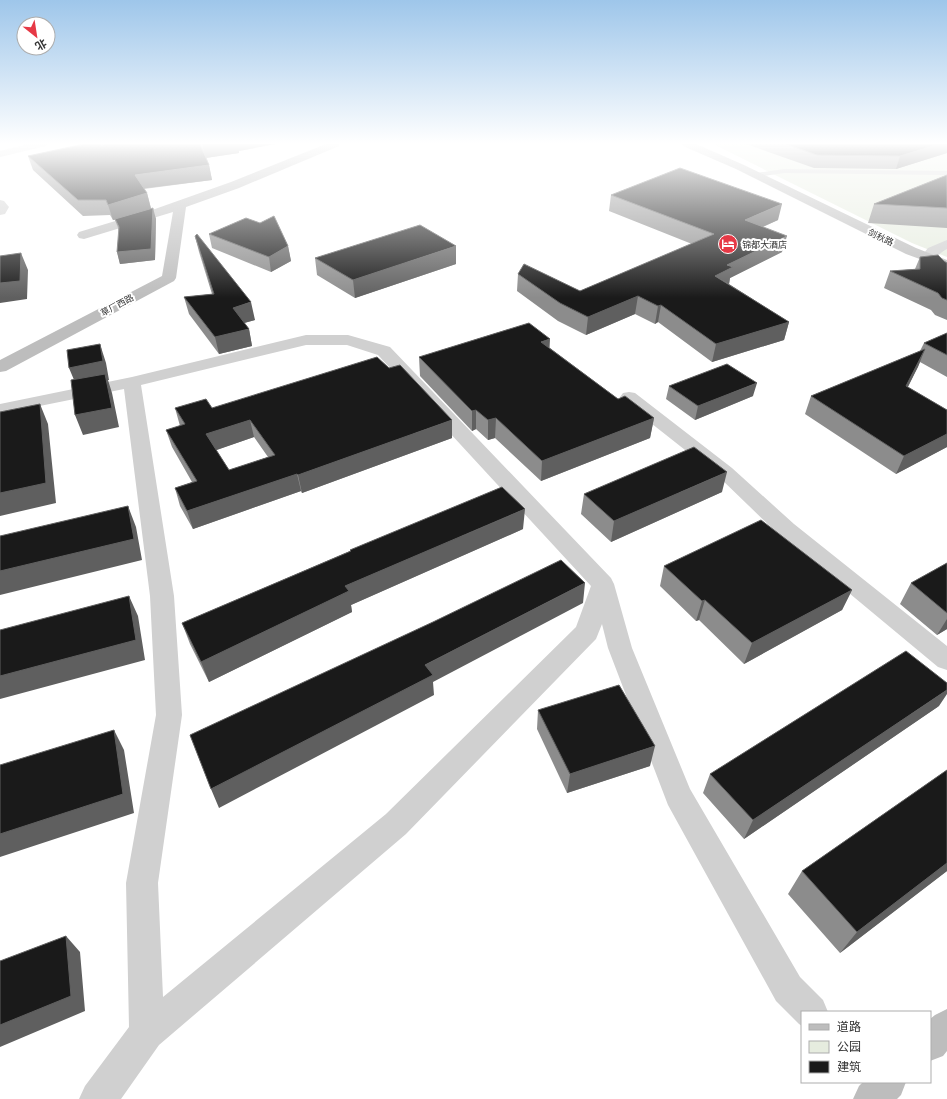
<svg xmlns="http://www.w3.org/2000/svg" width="947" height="1099" font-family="'IBM Plex Sans','Noto Sans SC',sans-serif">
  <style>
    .green { fill: #e6ecdf }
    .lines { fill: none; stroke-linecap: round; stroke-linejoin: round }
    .lane { fill: #d0d0d0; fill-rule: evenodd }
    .street { fill: #d0d0d0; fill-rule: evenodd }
    .secondary { fill: #bdbdbd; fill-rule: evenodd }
    .wall { fill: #8c8c8c; fill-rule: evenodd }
    .shaded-wall { fill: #5f5f5f }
    .building { fill: #1a1a1a; stroke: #5f5f5f; fill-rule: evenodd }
    .labels { text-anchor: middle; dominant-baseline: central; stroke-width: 4; stroke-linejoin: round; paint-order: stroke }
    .far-street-label { font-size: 9px; fill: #333; stroke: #fff }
    .far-poi-label { font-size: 9px; fill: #333; stroke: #fff; text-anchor: start }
  </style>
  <rect width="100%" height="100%" fill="#fff"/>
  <!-- green -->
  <path class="green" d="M 713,144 L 947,144 L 947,257 L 912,243 Z"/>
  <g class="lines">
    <!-- lane -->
    <path class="lane" d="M 784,169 L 947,171 L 947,175 L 784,173 L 756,177 L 752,175 L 756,173 Z"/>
    <!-- street -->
    <path class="street" d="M 28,144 L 47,144 L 46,146 L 0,157 L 0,151 Z
      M 0,200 L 4,201 L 9,207 L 5,214 L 0,215 Z
      M 947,240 L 947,249 C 937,254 933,264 922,261 L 920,258 L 928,248 Z
      M 306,335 L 348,335 L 390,347 L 611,578 L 614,584 L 632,648 L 690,789 L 800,977 L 823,1000 L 828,1012 L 802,1012 L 802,1026 L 799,1024 L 776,1001 L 668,805 L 608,648 L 602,624 L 596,639 L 406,834 L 159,1045 L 121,1099 L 79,1099 L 85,1086 L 129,1027 L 126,883 L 156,715 L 150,596 L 124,389 L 0,414 L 0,404 L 132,377 ZM 306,345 L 347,345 L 378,355 L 591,586 L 576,627 L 386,814 L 163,997 L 158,883 L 182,715 L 174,596 L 141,385 Z
      M 629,392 L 635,393 L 732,468 L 794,524 L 947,646 L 947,670 L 938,667 L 778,534 L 718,476 L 623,401 L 620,397 L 623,393 Z"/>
    <!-- secondary -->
    <path class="secondary" d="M 326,144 L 340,144 L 339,146 L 239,188 L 186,207 L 176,278 L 174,281 L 6,371 L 0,372 L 0,360 L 162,276 L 173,212 L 84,239 L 79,238 L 77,235 L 79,232 L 155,209 L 231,182 Z
      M 682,144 L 696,144 L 744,165 L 916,248 L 947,260 L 947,269 L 906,254 L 736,169 L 683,146 Z
      M 947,1009 L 947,1051 L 943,1056 L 930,1061 L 930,1019 L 935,1015 Z
      M 863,1082 L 906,1082 L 901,1095 L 897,1099 L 853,1099 L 859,1086 Z"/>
  </g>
  <!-- wall -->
  <path class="wall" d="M 108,144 L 275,144 L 239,151 L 239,153 L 206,158 L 209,165 L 212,180 L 144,189 L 147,193 L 151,208 L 156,219 L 155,260 L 120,264 L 117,252 L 119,231 L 115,220 L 113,220 L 110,215 L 83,216 L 33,170 L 28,156 Z
    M 746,144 L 947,144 L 947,153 L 896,169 L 814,168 Z
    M 947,175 L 947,228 L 868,223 L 874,204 Z
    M 611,195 L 778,220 L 763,227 L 782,252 L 730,278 L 729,284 L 789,322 L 784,340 L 712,362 L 658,322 L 655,324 L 635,314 L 586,335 L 558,321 L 517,291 L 518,274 L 580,291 L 692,244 L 609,211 Z
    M 209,234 L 288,246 L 291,261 L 271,272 L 212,248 Z
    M 195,236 L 255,320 L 244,323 L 249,329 L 252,346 L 219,354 L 189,314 L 184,297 L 212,294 L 199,252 Z
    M 920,257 L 944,261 L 947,263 L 947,320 L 935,315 L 931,310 L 884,288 L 890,271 L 915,269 Z
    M 315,258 L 456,264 L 355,298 L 317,275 Z
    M 947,333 L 947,377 L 920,362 L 908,387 L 947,410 L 947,447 L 896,474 L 805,414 L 811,396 L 920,351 L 924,343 Z
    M 550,348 L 618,399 L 654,418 L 650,438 L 541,481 L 495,438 L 488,440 L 476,429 L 472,431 L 420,376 L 419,357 Z
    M 669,386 L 753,396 L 695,420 L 666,399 Z
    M 175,408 L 212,408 L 452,438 L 302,493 L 301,491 L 193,529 L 180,506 L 175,488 L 192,482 L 172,447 L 166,430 L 180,426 ZM 254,437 L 268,457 L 229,470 L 216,450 Z
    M 722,492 L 611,542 L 581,514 L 584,494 Z
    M 523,529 L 351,605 L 352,612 L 209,682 L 190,644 L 182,623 L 350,551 L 350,550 Z
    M 947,563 L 947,629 L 937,635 L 900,604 L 911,583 Z
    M 664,566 L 852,590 L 842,610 L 744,664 L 699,620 L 696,621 L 660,586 Z
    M 939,706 L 744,839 L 703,793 L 710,774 Z
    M 538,710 L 650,766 L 567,793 L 537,729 Z
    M 947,770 L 947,871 L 840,953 L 788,894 L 802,871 Z"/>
  <!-- shaded-wall -->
  <path class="shaded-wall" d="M 202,144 L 275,144 L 239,151 L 239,153 L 205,158 Z
    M 940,144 L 947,144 L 947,153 L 896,169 L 900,156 Z
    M 209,165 L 212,180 L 139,189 L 135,175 Z
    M 147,193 L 151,209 L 113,220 L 108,205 Z
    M 782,204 L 778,220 L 742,236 L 745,220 Z
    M 153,208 L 156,219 L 155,260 L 120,264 L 117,252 Z
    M 787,236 L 782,252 L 730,278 L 729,284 L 715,276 L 727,265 Z
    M 288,246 L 291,261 L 271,272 L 269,257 Z
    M 456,246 L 456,264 L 355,298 L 353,280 Z
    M 21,253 L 28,270 L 27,299 L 0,303 L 0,283 Z
    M 638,296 L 635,314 L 586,335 L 588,317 Z
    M 251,302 L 255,320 L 237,325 L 233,308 Z
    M 661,305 L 658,322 L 655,324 L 658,306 Z
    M 789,322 L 784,340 L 712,362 L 716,344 Z
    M 249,329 L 252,346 L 219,354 L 215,337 Z
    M 550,339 L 549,358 L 541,342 Z
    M 100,344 L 106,363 L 109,380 L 108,380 L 112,393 L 119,427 L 83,435 L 75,415 L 77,387 L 69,368 Z
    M 925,349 L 918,367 L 899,404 L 906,386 Z
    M 757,383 L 753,396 L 695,420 L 698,406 Z
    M 40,404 L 48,424 L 56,503 L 0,516 L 0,493 Z
    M 476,410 L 476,429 L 472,431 L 472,411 Z
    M 496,418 L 495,438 L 488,440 L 488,420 Z
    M 654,418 L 650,438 L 541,481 L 542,461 Z
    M 250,420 L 254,437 L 211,452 L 206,434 Z
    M 452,420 L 452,438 L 302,493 L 298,475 Z
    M 947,434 L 947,447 L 896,474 L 904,456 Z
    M 727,472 L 722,492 L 611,542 L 614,521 Z
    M 297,474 L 301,491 L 193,529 L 187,511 Z
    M 128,506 L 136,527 L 142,560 L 0,595 L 0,571 Z
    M 525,509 L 523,529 L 351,605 L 352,612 L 209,682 L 201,662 L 345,586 Z
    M 585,583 L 583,603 L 433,682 L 434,695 L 219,808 L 211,789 L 425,665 Z
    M 852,590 L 842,610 L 744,664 L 752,643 Z
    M 129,596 L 138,616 L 145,660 L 0,699 L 0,676 Z
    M 705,600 L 699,620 L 696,621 L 702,601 Z
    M 947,619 L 947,629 L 937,635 Z
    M 947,690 L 947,694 L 939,706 L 744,839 L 753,820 Z
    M 114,730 L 124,750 L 134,813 L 0,857 L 0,834 Z
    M 655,746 L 650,766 L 567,793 L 570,774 Z
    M 947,863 L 947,871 L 840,953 L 857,932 Z
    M 66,936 L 80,952 L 85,1011 L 0,1047 L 0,1025 Z"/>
  <!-- building -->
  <path class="building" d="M 84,144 L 100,144 L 101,145 L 108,144 L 200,144 L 209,165 L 135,175 L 147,193 L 108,205 L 106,200 L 78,200 L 28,156 Z
    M 785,144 L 940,144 L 900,156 L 817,155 Z
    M 680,168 L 782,204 L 745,220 L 787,236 L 727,265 L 733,267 L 715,276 L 789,322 L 716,344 L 661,305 L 658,306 L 638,296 L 588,317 L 560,303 L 518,274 L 524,264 L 580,291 L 714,234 L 611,195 Z
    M 947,175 L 947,208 L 874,204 Z
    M 153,208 L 151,249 L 117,252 L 119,227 L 115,219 Z
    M 274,216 L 288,246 L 269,257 L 209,234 L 246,218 L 260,223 Z
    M 420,225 L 456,246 L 353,280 L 315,258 Z
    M 197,234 L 251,302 L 233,308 L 249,329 L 215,337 L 184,297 L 214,294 L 195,236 Z
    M 21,253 L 20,281 L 0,283 L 0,256 Z
    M 938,255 L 944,261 L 947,263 L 947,300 L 942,298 L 938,293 L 890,271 L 920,269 L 920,257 Z
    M 529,323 L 550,339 L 541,342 L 618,399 L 625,396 L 654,418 L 542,461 L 496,418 L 488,420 L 476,410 L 472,411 L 419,357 Z
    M 947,333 L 947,355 L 924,343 Z
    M 100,344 L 103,361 L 69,368 L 67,350 Z
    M 925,349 L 906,386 L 947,410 L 947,434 L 904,456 L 811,396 Z
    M 377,357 L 389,368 L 400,365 L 452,420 L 298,475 L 297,474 L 187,511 L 175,488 L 197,481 L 166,430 L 185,424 L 175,408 L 206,399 L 212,408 ZM 250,420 L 275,455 L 229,470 L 206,434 Z
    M 727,364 L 757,383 L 698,406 L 669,386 Z
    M 105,374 L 112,408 L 75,415 L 71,380 Z
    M 40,404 L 46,483 L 0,493 L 0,412 Z
    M 694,447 L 727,472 L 614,521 L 584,494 Z
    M 502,487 L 525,509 L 345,586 L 349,591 L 201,662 L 182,623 L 351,551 L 350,550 Z
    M 128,506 L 134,539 L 0,571 L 0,536 Z
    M 761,520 L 852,590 L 752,643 L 705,600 L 702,601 L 664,566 Z
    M 561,560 L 585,583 L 425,665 L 433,675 L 211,789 L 190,735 L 433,622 Z
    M 947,563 L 947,613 L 911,583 Z
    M 129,596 L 136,640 L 0,676 L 0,630 Z
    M 906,651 L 947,683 L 947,690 L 753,820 L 710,774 Z
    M 619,685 L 655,746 L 570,774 L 538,710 Z
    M 114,730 L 123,794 L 0,834 L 0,765 Z
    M 947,770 L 947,863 L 857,932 L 802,871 Z
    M 66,936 L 71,996 L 0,1025 L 0,961 Z"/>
  <!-- sky -->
  <linearGradient id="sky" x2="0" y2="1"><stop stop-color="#9ec6ea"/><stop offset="0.48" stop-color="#fff"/><stop offset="1" stop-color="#fff" stop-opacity="0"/></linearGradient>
  <rect width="947" height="298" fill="url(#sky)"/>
  <!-- icons -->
  <defs>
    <g id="hotel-disc" transform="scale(1)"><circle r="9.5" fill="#e63946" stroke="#fff"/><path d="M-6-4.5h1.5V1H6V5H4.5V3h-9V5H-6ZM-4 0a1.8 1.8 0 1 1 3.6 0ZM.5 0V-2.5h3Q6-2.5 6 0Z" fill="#fff"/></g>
  </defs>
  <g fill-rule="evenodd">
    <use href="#hotel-disc" x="728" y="244"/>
  </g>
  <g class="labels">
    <!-- far-street labels -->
    <g class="far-street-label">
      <text transform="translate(881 237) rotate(26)">剑秋路</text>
      <text transform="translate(117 305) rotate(-28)">草厂西路</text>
    </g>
    <!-- far-poi labels -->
    <g class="far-poi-label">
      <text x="742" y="244">锦都大酒店</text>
    </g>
  </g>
  <!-- legend -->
  <rect x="801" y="1011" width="130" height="72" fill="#ffffff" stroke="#adadad"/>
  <rect x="809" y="1024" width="20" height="6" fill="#bdbdbd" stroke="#adadad"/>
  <text x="837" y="1031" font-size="12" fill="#333333">道路</text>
  <rect x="809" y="1041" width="20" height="12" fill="#e6ecdf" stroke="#adadad"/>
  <text x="837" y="1051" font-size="12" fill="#333333">公园</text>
  <rect x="809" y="1061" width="20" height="12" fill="#1a1a1a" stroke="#adadad"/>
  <text x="837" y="1071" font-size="12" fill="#333333">建筑</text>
  <!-- north arrow -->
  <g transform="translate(36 36) rotate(150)"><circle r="19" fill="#ffffff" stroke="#adadad"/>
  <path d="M0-3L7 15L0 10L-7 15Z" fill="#e63946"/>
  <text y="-6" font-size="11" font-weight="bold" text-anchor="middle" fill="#333333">北</text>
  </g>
</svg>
